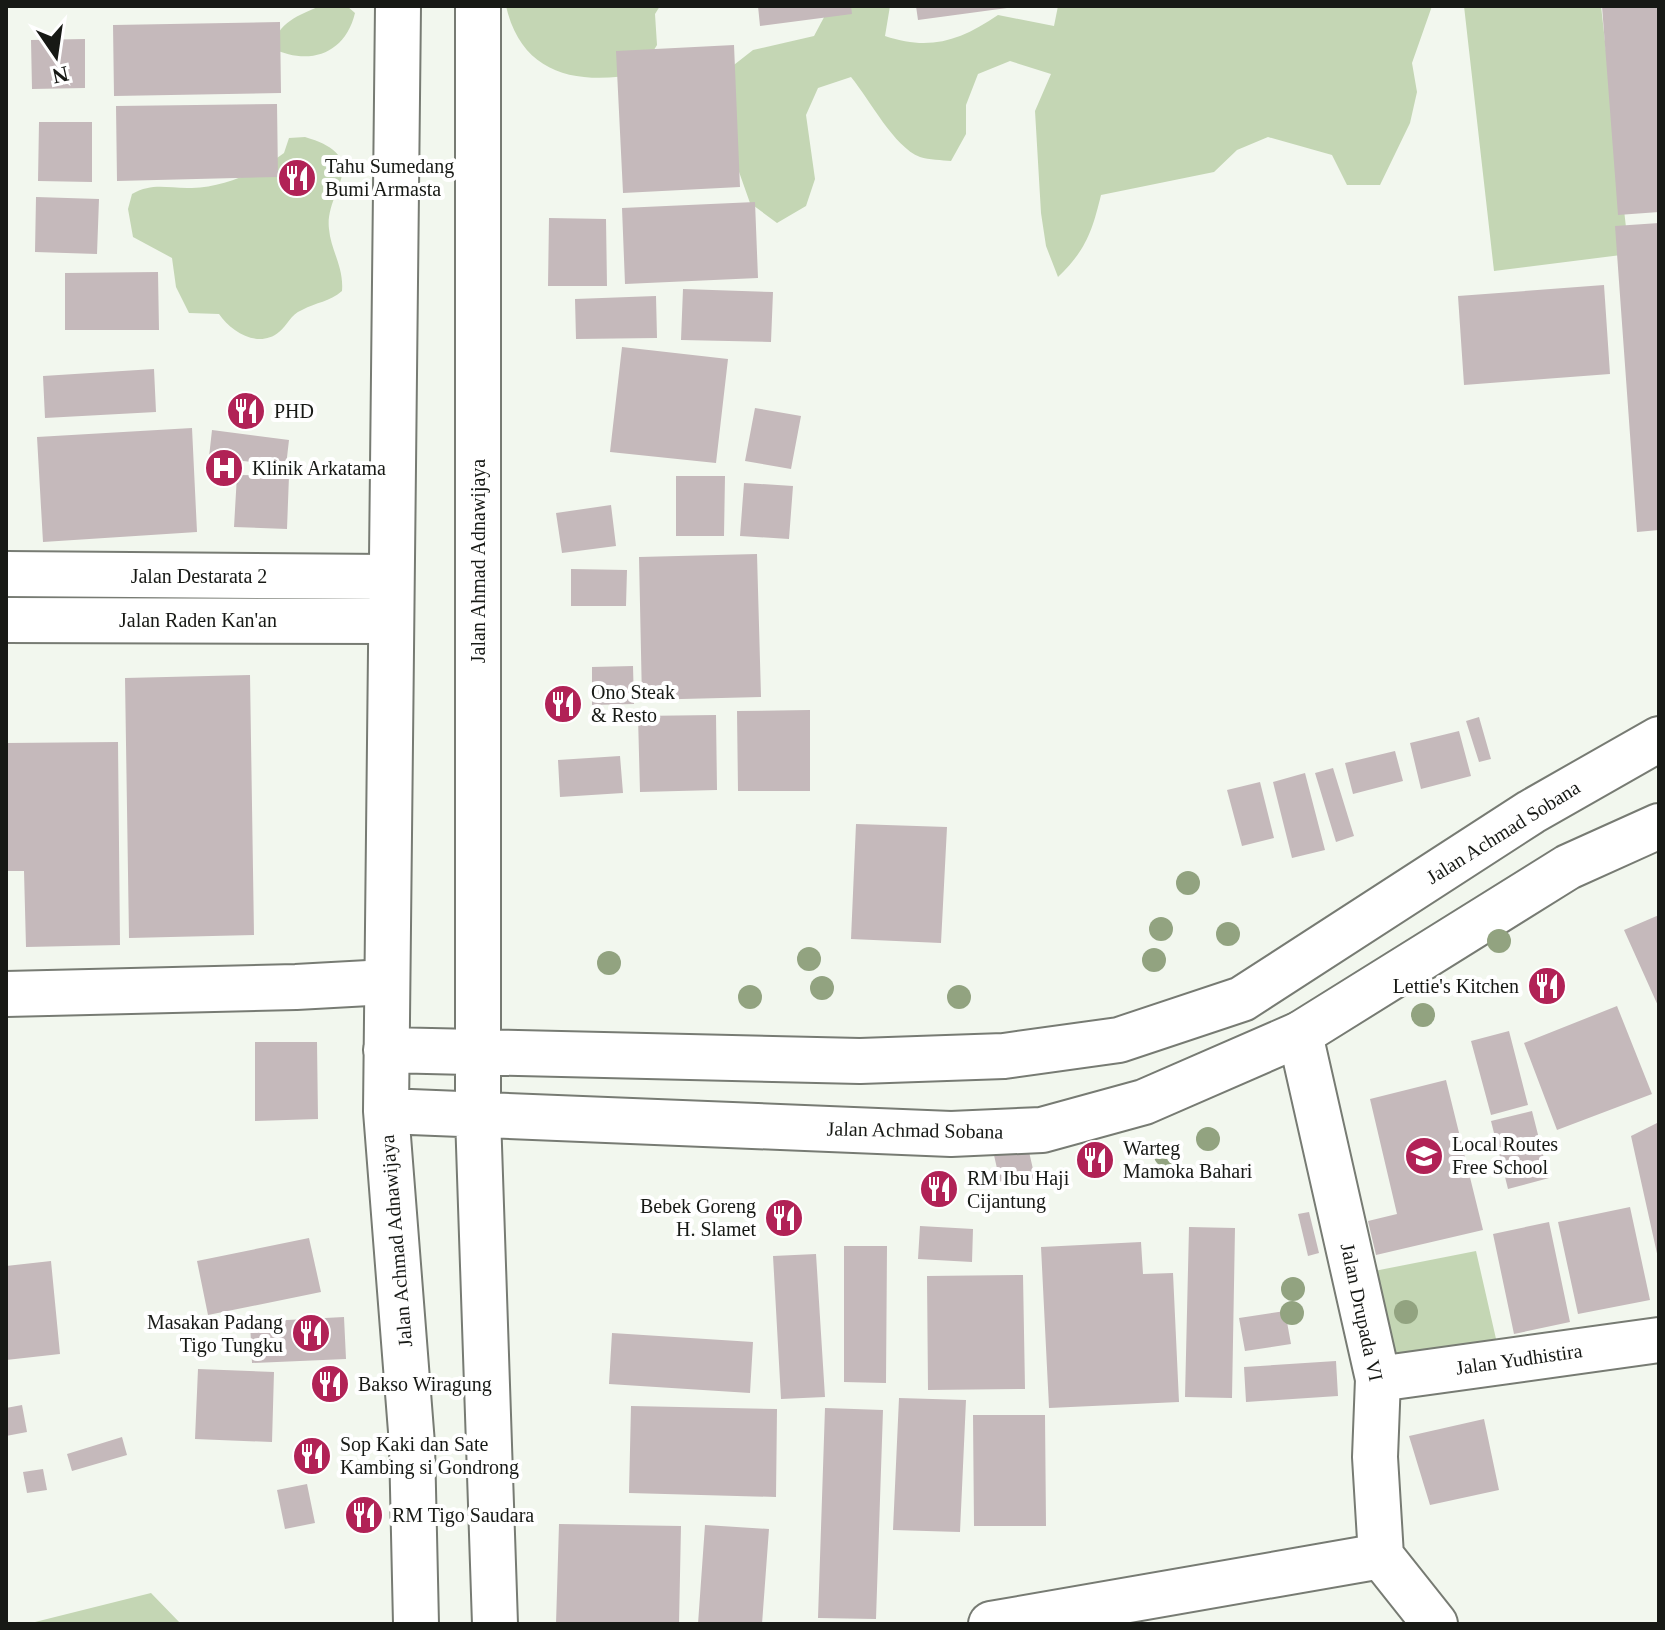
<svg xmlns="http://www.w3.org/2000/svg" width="1665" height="1630" font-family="Georgia,serif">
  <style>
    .green { fill: #c4d6b4 }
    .building { fill: #c5b9bb }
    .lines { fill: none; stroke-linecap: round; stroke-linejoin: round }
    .minor-casing { stroke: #777b73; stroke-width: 48 }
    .tertiary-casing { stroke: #777b73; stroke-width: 48 }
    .primary-casing { stroke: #777b73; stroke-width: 48 }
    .minor { stroke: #fff; stroke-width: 44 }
    .tertiary { stroke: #fff; stroke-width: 44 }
    .primary { stroke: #fff; stroke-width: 44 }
    .tree { fill: #92a380 }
    .labels { text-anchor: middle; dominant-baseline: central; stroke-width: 8; stroke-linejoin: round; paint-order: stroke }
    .poi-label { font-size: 20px; fill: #171915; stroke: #fff; text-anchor: start }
    .street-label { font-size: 20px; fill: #171915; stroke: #fff }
  </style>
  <rect width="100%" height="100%" fill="#f2f7ee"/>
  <!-- green -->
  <path class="green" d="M 320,6 L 347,6 L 355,13 C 345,55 308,66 272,48 C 279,21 298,16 320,6 Z
    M 506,6 L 660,6 L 655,14 L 657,45 L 639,74 C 577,85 522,75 506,6 Z
    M 830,6 L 890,6 L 885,36 C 929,51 960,41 998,15 L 1054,26 L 1058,6 L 1432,6 L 1412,63 L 1417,92 L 1410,123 L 1380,185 L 1347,185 L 1332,155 L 1268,137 L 1237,150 L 1214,172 L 1101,195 C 1092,232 1086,250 1058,277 L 1046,246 L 1041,213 L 1035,111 L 1051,74 L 1010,61 L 978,74 L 966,105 L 966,134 L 951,161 C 942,160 929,160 920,157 C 894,147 870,100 851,77 L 818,88 L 806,115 L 815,179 L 806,206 L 777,223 L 750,203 L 738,169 L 730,68 L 753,50 L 814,36 Z
    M 1464,6 L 1601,6 L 1629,254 L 1494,271 Z
    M 305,137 C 376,158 324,190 329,229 C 331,251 344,267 342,291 C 329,302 317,302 302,310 C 290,315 288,325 279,332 C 259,349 231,332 219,314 L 189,313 L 176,287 L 172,258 L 133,237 L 128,209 L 132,194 C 154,182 168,189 192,188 C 224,187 258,172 284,153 L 289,138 Z
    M 1476,1251 L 1499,1352 L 1375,1374 L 1359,1274 Z
    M 151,1593 L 181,1624 L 27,1624 Z"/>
  <!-- building -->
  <path class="building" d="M 758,6 L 851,6 L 852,14 L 760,26 Z
    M 916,6 L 1007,6 L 1007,8 L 918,20 Z
    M 1602,6 L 1659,6 L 1659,212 L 1618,215 Z
    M 280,22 L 281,93 L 114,96 L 113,25 Z
    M 85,39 L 85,88 L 32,89 L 31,40 Z
    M 734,45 L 740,187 L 623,193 L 616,51 Z
    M 277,104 L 278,177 L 117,181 L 116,106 Z
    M 39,122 L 92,122 L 92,182 L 38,181 Z
    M 36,197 L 99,199 L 97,254 L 35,252 Z
    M 755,202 L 758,278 L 625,284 L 622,208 Z
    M 549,218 L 606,219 L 607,286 L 548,286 Z
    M 1659,223 L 1659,530 L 1637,532 L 1615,226 Z
    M 158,272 L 159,330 L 65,330 L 65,273 Z
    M 1604,285 L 1610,374 L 1464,385 L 1458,296 Z
    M 683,289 L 773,292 L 771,342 L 681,340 Z
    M 656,296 L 657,338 L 576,339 L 575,299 Z
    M 622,347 L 728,359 L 716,463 L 610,452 Z
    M 154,369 L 156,412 L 45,418 L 43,376 Z
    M 755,408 L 801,416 L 791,469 L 745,461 Z
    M 192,428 L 197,532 L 43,542 L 37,437 Z
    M 212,430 L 289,440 L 286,466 L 209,457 Z
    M 237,475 L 289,476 L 287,529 L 234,527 Z
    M 676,476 L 725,476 L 724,536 L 676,536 Z
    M 744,483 L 793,486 L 789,539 L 740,536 Z
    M 611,505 L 616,546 L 562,553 L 556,513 Z
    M 757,554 L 761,697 L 642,700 L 639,557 Z
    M 571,569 L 627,570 L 626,606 L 571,606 Z
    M 633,666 L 634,704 L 592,705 L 592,667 Z
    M 250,675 L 254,935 L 129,938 L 125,678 Z
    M 810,710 L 810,791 L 738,791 L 737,711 Z
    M 716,715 L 717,790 L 640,792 L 638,716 Z
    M 1479,717 L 1491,759 L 1479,762 L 1466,721 Z
    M 1459,731 L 1471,776 L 1421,789 L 1410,743 Z
    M 118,742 L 120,945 L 26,947 L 24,871 L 6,871 L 6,743 Z
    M 1395,751 L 1403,781 L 1353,794 L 1345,763 Z
    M 620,756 L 623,793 L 560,797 L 558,760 Z
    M 1333,768 L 1354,836 L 1336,842 L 1315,773 Z
    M 1305,773 L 1325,850 L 1292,858 L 1273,782 Z
    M 1260,782 L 1274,838 L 1242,846 L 1227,790 Z
    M 856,824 L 947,827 L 941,943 L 851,939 Z
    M 1659,915 L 1659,1008 L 1624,930 Z
    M 1617,1006 L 1652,1094 L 1557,1130 L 1524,1043 Z
    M 1509,1031 L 1528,1105 L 1491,1115 L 1471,1041 Z
    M 255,1042 L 317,1042 L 318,1119 L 255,1121 Z
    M 1446,1080 L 1483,1230 L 1376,1255 L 1368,1221 L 1397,1214 L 1370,1099 Z
    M 1532,1111 L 1549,1178 L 1508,1189 L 1491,1121 Z
    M 1659,1122 L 1659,1258 L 1658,1258 L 1631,1136 Z
    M 1025,1134 L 1035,1178 L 1001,1186 L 991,1142 Z
    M 1630,1207 L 1650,1300 L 1578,1314 L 1558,1222 Z
    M 1309,1212 L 1319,1253 L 1308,1256 L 1298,1214 Z
    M 1549,1222 L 1570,1322 L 1514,1334 L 1493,1234 Z
    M 920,1226 L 973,1229 L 972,1262 L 918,1259 Z
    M 1189,1227 L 1235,1228 L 1232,1398 L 1185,1397 Z
    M 309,1238 L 321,1292 L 208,1315 L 197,1261 Z
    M 1141,1242 L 1143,1274 L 1173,1273 L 1179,1402 L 1049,1408 L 1041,1247 Z
    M 844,1246 L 887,1246 L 886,1383 L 844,1382 Z
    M 816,1254 L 825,1397 L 781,1399 L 773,1256 Z
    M 51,1261 L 60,1354 L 6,1360 L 6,1266 Z
    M 1023,1275 L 1025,1389 L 928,1390 L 927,1276 Z
    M 1285,1311 L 1291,1344 L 1245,1351 L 1239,1318 Z
    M 344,1317 L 346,1359 L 252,1363 L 250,1322 Z
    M 612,1333 L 753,1342 L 750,1393 L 609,1384 Z
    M 1336,1361 L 1338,1396 L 1246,1402 L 1244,1367 Z
    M 198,1369 L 274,1372 L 272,1442 L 195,1439 Z
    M 899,1398 L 966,1400 L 960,1532 L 893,1530 Z
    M 22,1405 L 27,1432 L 6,1436 L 6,1408 Z
    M 631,1406 L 777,1409 L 776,1497 L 629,1493 Z
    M 825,1408 L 883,1410 L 876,1619 L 818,1618 Z
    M 973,1415 L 1045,1415 L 1046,1526 L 974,1526 Z
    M 1484,1419 L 1499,1490 L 1430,1505 L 1409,1436 Z
    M 122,1437 L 127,1455 L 72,1471 L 67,1454 Z
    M 43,1469 L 47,1490 L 27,1493 L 23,1472 Z
    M 307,1484 L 315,1523 L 285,1529 L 277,1490 Z
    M 559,1524 L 681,1526 L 679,1624 L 556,1624 Z
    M 705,1525 L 769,1529 L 762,1624 L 698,1624 Z"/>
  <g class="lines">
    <!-- minor casing -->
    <g class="minor-casing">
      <path id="minor" d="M 6,574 L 389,577 L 391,574
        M 6,994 L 296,987 L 387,982
        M 1300,1034 L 1378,1379 L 1375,1457 L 1381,1556 L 1435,1624
        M 1378,1379 L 1659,1340
        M 991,1624 L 1381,1556"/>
    </g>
    <!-- tertiary casing -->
    <g class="tertiary-casing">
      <path id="tertiary" d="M 6,620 L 390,621"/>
    </g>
    <!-- primary casing -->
    <g class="primary-casing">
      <path id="primary" d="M 398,6 L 386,1111 L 412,1444 L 416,1624
        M 478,6 L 478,1116 L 495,1624
        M 386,1050 L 860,1061 L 1004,1056 L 1119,1040 L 1242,999 L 1531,812 L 1659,739
        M 386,1111 L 951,1134 L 1042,1130 L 1144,1102 L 1300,1034 L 1568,867 L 1659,826"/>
    </g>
    <!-- minor -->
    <use href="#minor" class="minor"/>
    <!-- tertiary -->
    <use href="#tertiary" class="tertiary"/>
    <!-- primary -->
    <use href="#primary" class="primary"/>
  </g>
  <!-- trees -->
  <g class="tree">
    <circle cx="1188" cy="883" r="12"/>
    <circle cx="1161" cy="929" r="12"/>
    <circle cx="1228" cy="934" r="12"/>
    <circle cx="1499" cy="941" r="12"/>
    <circle cx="809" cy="959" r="12"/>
    <circle cx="1154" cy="960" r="12"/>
    <circle cx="609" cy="963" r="12"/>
    <circle cx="822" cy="988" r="12"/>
    <circle cx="750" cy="997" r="12"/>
    <circle cx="959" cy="997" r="12"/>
    <circle cx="1423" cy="1015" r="12"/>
    <circle cx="1208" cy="1139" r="12"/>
    <circle cx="1166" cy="1155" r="12"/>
    <circle cx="1293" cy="1289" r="12"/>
    <circle cx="1406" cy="1312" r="12"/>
    <circle cx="1292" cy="1313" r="12"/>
  </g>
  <!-- icons -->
  <defs>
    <g id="restaurant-disc" transform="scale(2)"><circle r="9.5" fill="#b12256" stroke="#fff"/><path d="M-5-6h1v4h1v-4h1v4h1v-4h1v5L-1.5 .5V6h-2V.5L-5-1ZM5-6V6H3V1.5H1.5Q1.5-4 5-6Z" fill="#fff"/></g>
    <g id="hospital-disc" transform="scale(2)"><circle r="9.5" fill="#b12256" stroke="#fff"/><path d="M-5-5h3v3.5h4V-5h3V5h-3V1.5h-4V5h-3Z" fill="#fff"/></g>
    <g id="school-disc" transform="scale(2)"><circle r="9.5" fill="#b12256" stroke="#fff"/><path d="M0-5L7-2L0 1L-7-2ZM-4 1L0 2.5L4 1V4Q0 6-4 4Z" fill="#fff"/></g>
  </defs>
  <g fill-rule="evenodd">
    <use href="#restaurant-disc" x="297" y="178"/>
    <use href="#restaurant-disc" x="246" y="411"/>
    <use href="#hospital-disc" x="224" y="468"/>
    <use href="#restaurant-disc" x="563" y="704"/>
    <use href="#restaurant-disc" x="1547" y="986"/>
    <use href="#school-disc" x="1424" y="1156"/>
    <use href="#restaurant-disc" x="1095" y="1160"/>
    <use href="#restaurant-disc" x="939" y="1189"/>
    <use href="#restaurant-disc" x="784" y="1218"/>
    <use href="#restaurant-disc" x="311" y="1333"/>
    <use href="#restaurant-disc" x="330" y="1384"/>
    <use href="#restaurant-disc" x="312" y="1456"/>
    <use href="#restaurant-disc" x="364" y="1515"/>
  </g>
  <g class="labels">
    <!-- poi labels -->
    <g class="poi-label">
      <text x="325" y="166">Tahu Sumedang<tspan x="325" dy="23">Bumi Armasta</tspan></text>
      <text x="274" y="411">PHD</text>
      <text x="252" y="468">Klinik Arkatama</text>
      <text x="591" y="692">Ono Steak<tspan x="591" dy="23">&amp; Resto</tspan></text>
      <text x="1519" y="986" text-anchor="end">Lettie's Kitchen</text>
      <text x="1452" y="1144">Local Routes<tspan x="1452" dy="23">Free School</tspan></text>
      <text x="1123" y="1148">Warteg<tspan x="1123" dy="23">Mamoka Bahari</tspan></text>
      <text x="967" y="1178">RM Ibu Haji<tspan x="967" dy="23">Cijantung</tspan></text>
      <text x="756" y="1206" text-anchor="end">Bebek Goreng<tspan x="756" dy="23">H. Slamet</tspan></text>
      <text x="283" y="1322" text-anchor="end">Masakan Padang<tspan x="283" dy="23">Tigo Tungku</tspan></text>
      <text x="358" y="1384">Bakso Wiragung</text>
      <text x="340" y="1444">Sop Kaki dan Sate<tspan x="340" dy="23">Kambing si Gondrong</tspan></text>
      <text x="392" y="1515">RM Tigo Saudara</text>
    </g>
    <!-- street labels -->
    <g class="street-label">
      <text transform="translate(478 561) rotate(-90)">Jalan Ahmad Adnawijaya</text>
      <text x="199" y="576">Jalan Destarata 2</text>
      <text x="198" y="620">Jalan Raden Kan'an</text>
      <text transform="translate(1503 832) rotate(-32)">Jalan Achmad Sobana</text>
      <text transform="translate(915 1130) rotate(1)">Jalan Achmad Sobana</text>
      <text transform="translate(396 1241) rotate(-95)">Jalan Achmad Adnawijaya</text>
      <text transform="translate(1362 1312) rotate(78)">Jalan Drupada VI</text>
      <text transform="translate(1519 1359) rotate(-8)">Jalan Yudhistira</text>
    </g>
  </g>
  <!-- border -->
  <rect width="1665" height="1630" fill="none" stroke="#171915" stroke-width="16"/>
  <!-- north arrow -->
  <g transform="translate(56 56) rotate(167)" stroke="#ffffff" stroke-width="6" paint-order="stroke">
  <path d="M0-6L14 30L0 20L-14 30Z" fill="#171915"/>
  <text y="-12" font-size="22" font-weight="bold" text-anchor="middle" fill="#171915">N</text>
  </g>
</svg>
